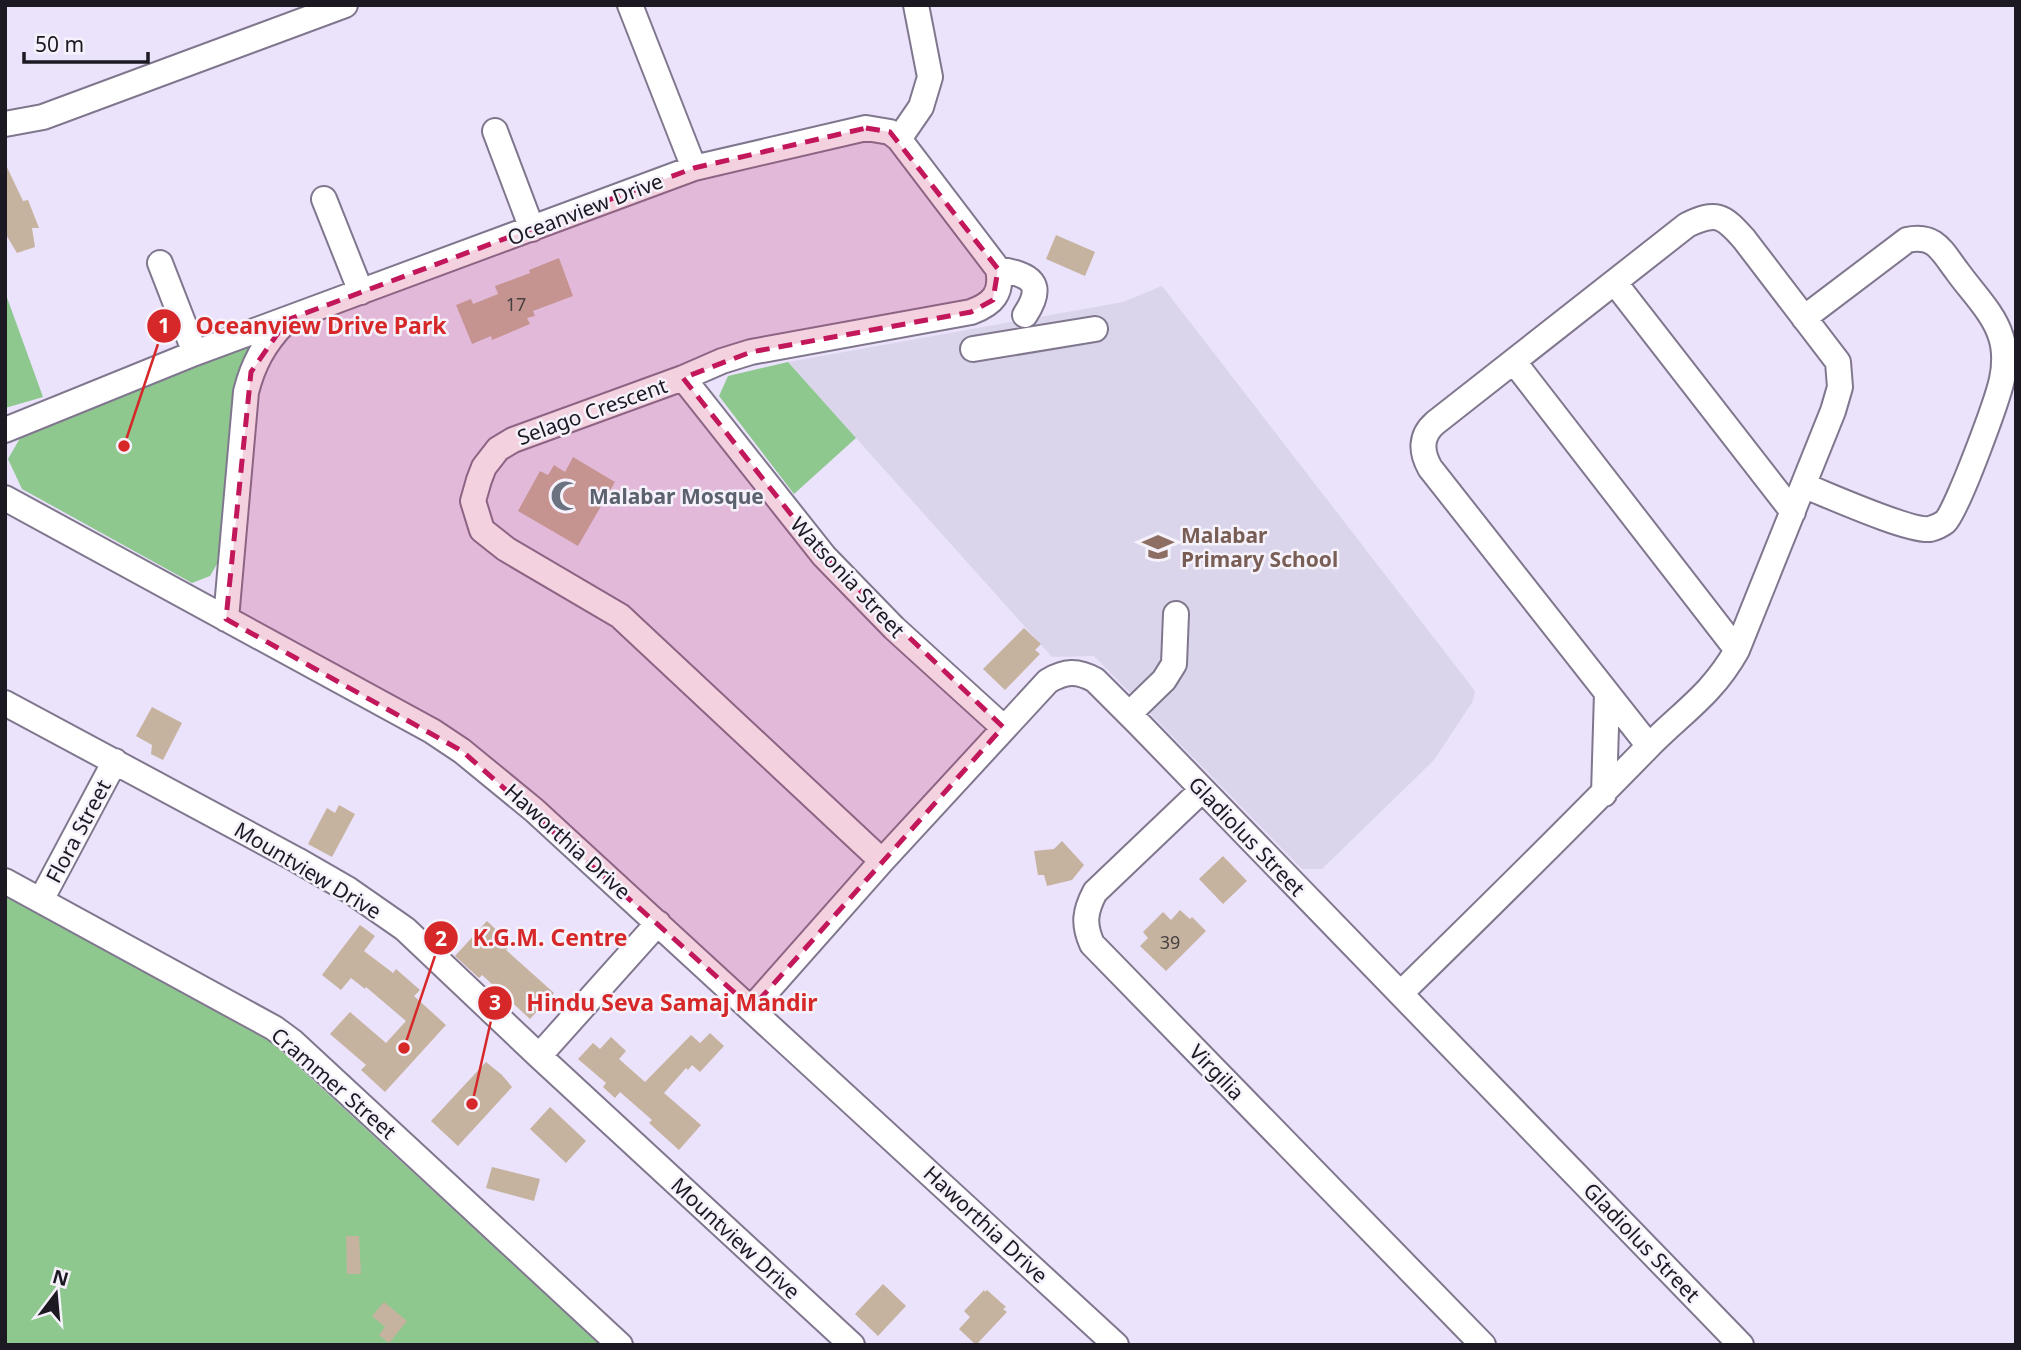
<svg xmlns="http://www.w3.org/2000/svg" width="2021" height="1350" font-family="'Noto Sans',sans-serif">
  <style>
    .education { fill: #dbd5eb }
    .green { fill: #8ec88f }
    .building { fill: #c6b39f }
    .lines { fill: none; stroke-linecap: round; stroke-linejoin: round }
    .minor-casing { stroke: #80778e; stroke-width: 28 }
    .minor { stroke: #fff; stroke-width: 24 }
    .marked { fill: #c2185b; fill-opacity: 0.2; stroke: #c2185b; stroke-width: 5; stroke-dasharray: 14 9; stroke-linejoin: round }
    .labels { text-anchor: middle; dominant-baseline: central; stroke-width: 5; stroke-linejoin: round; paint-order: stroke }
    .number-label { font-size: 18px; fill: #474041 }
    .street-label { font-size: 21px; fill: #1d1922; stroke: #f6f2fc }
    .worship-label { font-size: 21px; font-weight: bold; fill: #5b616d; stroke: #f6f2fc; text-anchor: start }
    .education-label { font-size: 21px; font-weight: bold; fill: #785e54; stroke: #f6f2fc; text-anchor: start }
    .leader { fill: none; stroke: #d62828; stroke-width: 2.5 }
    .callout-dot { fill: #d62828; stroke: #f6f2fc; stroke-width: 2.5 }
    .mark-label { font-size: 21px; text-anchor: middle; font-weight: bold; fill: #fff }
    .callout-label { font-size: 23px; text-anchor: middle; font-weight: bold; fill: #d62828; stroke: #f6f2fc; stroke-width: 5; stroke-linejoin: round; paint-order: stroke }
  </style>
  <rect width="100%" height="100%" fill="#ebe2fb"/>
  <!-- education -->
  <path class="education" d="M 1162,286 L 1475,691 L 1473,701 L 1434,760 L 1322,869 L 1302,869 L 1094,656 L 1052,657 L 788,362 L 1123,302 Z"/>
  <!-- green -->
  <path class="green" d="M 5,292 L 43,397 L 5,408 Z
    M 265,332 L 243,364 L 217,564 L 210,576 L 192,583 L 22,489 L 8,459 L 23,433 Z
    M 788,362 L 856,438 L 794,494 L 719,396 L 728,376 Z
    M 5,896 L 273,1043 L 600,1345 L 5,1345 Z"/>
  <!-- building -->
  <path class="building" d="M 5,163 L 23,201 L 28,200 L 39,228 L 32,228 L 35,247 L 17,253 L 5,233 Z
    M 1056,235 L 1095,252 L 1085,276 L 1046,259 Z
    M 559,258 L 573,296 L 533,311 L 535,316 L 527,318 L 530,324 L 492,340 L 491,336 L 472,344 L 456,305 L 471,299 L 473,304 L 498,294 L 495,286 L 530,273 L 529,270 Z
    M 573,457 L 615,482 L 578,546 L 518,511 L 540,471 L 548,475 L 554,465 L 565,472 Z
    M 1024,628 L 1041,644 L 1035,650 L 1040,654 L 1005,690 L 983,669 Z
    M 152,707 L 182,723 L 163,760 L 151,754 L 152,745 L 136,736 Z
    M 339,805 L 355,814 L 332,857 L 308,844 L 327,808 L 335,813 Z
    M 1062,841 L 1084,865 L 1072,880 L 1047,886 L 1044,875 L 1038,875 L 1034,851 L 1054,849 Z
    M 1223,856 L 1247,881 L 1223,904 L 1199,879 Z
    M 1180,910 L 1190,919 L 1192,917 L 1206,931 L 1166,971 L 1140,946 L 1148,938 L 1143,932 L 1163,912 L 1171,920 Z
    M 487,921 L 511,944 L 506,950 L 554,993 L 530,1019 L 482,975 L 479,978 L 455,956 Z
    M 360,925 L 375,936 L 364,951 L 393,973 L 396,969 L 420,990 L 414,996 L 446,1025 L 385,1092 L 361,1070 L 366,1065 L 330,1034 L 350,1012 L 386,1043 L 406,1021 L 366,987 L 365,989 L 351,978 L 341,990 L 322,975 Z
    M 710,1033 L 724,1046 L 700,1072 L 692,1065 L 688,1070 L 686,1068 L 664,1093 L 701,1125 L 679,1150 L 649,1123 L 652,1120 L 620,1092 L 615,1098 L 603,1087 L 606,1083 L 578,1059 L 593,1043 L 600,1049 L 611,1037 L 626,1051 L 619,1059 L 645,1082 L 691,1035 L 700,1043 Z
    M 486,1062 L 502,1075 L 512,1087 L 458,1146 L 431,1121 Z
    M 550,1107 L 586,1141 L 566,1163 L 530,1129 Z
    M 492,1167 L 540,1179 L 534,1201 L 486,1188 Z
    M 346,1236 L 359,1236 L 361,1274 L 347,1274 Z
    M 883,1284 L 906,1306 L 878,1336 L 855,1314 Z
    M 984,1290 L 985,1292 L 987,1290 L 1006,1307 L 1003,1309 L 1007,1312 L 976,1345 L 959,1329 L 970,1317 L 964,1311 Z
    M 384,1302 L 407,1321 L 389,1343 L 379,1335 L 385,1327 L 372,1316 Z"/>
  <g class="lines">
    <!-- minor casing -->
    <g class="minor-casing">
      <path id="minor" d="M 630,5 L 694,168
        M 5,124 L 43,117 L 345,5
        M 495,131 L 532,229
        M 899,139 L 921,107 L 930,77 L 916,5
        M 324,199 L 361,292
        M 160,263 L 195,353
        M 998,269 C 1031,275 1046,283 1025,315
        M 1615,283 L 1793,512
        M 1804,318 L 1907,240 C 1935,234 1941,250 1957,271 C 1971,291 1994,313 2001,337 C 2005,349 2005,366 2002,379 C 1998,399 1957,511 1945,522 C 1941,525 1934,528 1930,529 C 1910,532 1828,495 1805,486
        M 973,349 L 1095,329
        M 1514,362 L 1737,650
        M 683,378 L 824,556 L 894,628 L 1003,727
        M 5,430 L 195,353 L 694,168 L 866,128 L 890,132 L 899,139 L 998,269 C 1003,293 993,304 971,312 L 751,352 L 722,361 L 683,378 L 513,440 L 498,449 L 484,467 L 479,480 L 473,501 L 482,530 L 506,549 L 620,616 L 882,861
        M 5,498 L 432,731 L 462,751 L 534,810 L 1116,1345
        M 226,619 L 246,392 C 253,364 264,344 284,323
        M 5,703 L 297,860 L 349,890 L 405,929 L 539,1056 L 852,1345
        M 1129,714 L 1164,680 L 1174,664 L 1176,614
        M 1202,790 L 1095,892 C 1085,911 1083,924 1092,944 L 1483,1345
        M 1604,794 L 1607,693
        M 5,881 L 274,1028 L 293,1042 L 620,1345
        M 41,900 L 115,761
        M 1401,993 C 1484,912 1566,831 1647,748 C 1682,712 1711,696 1737,650 L 1833,411 L 1840,387 L 1838,362 L 1744,239 C 1723,215 1716,211 1687,225 L 1435,423 C 1420,436 1421,452 1430,468 L 1649,746
        M 752,1008 L 882,861 L 1048,681 C 1065,671 1077,670 1095,680 L 1140,725 L 1741,1345
        M 539,1056 L 658,923"/>
    </g>
    <!-- minor -->
    <use href="#minor" class="minor"/>
  </g>
  <!-- marked area -->
  <path class="marked" d="M 866,128 L 890,132 L 998,269 L 993,300 L 971,312 L 751,352 L 683,378 L 824,556 L 1003,727 L 752,1008 L 462,751 L 226,619 L 251,372 L 287,320 L 694,168 Z"/>
  <!-- icons -->
  <defs>
    <g id="mosque-bare" transform="scale(2.415)"><path d="M3.5-4.9A6 6 0 1 0 3.5 4.9A5 5 0 1 1 3.5-4.9Z" fill="#6b7280" stroke="#f6f2fc" stroke-width="2.5" paint-order="stroke"/></g>
    <g id="school-bare" transform="scale(2.415)"><path d="M0-5L7-2L0 1L-7-2ZM-4 1L0 2.5L4 1V4Q0 6-4 4Z" fill="#8d6e63" stroke="#f6f2fc" stroke-width="2.5" paint-order="stroke"/></g>
  </defs>
  <g fill-rule="evenodd">
    <use href="#mosque-bare" x="566" y="496"/>
    <use href="#school-bare" x="1158" y="547"/>
  </g>
  <g class="labels">
    <!-- number labels -->
    <g class="number-label">
      <text x="516" y="304">17</text>
      <text x="1170" y="942">39</text>
    </g>
    <!-- street labels -->
    <g class="street-label">
      <text transform="translate(585 209) rotate(-21)">Oceanview Drive</text>
      <text transform="translate(592 411) rotate(-20)">Selago Crescent</text>
      <text transform="translate(848 577) rotate(47)">Watsonia Street</text>
      <text transform="translate(78 831) rotate(-62)">Flora Street</text>
      <text transform="translate(1247 836) rotate(46)">Gladiolus Street</text>
      <text transform="translate(568 841) rotate(42)">Haworthia Drive</text>
      <text transform="translate(308 870) rotate(31)">Mountview Drive</text>
      <text transform="translate(1217 1072) rotate(46)">Virgilia</text>
      <text transform="translate(334 1083) rotate(41)">Crammer Street</text>
      <text transform="translate(986 1224) rotate(43)">Haworthia Drive</text>
      <text transform="translate(736 1238) rotate(43)">Mountview Drive</text>
      <text transform="translate(1642 1242) rotate(46)">Gladiolus Street</text>
    </g>
    <!-- worship labels -->
    <g class="worship-label">
      <text x="589" y="496">Malabar Mosque</text>
    </g>
    <!-- education labels -->
    <g class="education-label">
      <text x="1181" y="535">Malabar<tspan x="1181" dy="24">Primary School</tspan></text>
    </g>
  </g>
  <!-- callouts -->
  <path class="leader" d="M124 446L164 326M404 1048L441 938M472 1104L495 1003"/>
  <g class="callout-dot">
    <circle cx="124" cy="446" r="7"/>
    <circle cx="404" cy="1048" r="7"/>
    <circle cx="472" cy="1104" r="7"/>
    <circle cx="164" cy="326" r="18"/>
    <circle cx="441" cy="938" r="18"/>
    <circle cx="495" cy="1003" r="18"/>
  </g>
  <g class="mark-label">
    <text x="164" y="333">1</text>
    <text x="441" y="946">2</text>
    <text x="495" y="1010">3</text>
  </g>
  <g class="callout-label">
    <text x="321" y="334">Oceanview Drive Park</text>
    <text x="550" y="946">K.G.M. Centre</text>
    <text x="672" y="1011">Hindu Seva Samaj Mandir</text>
  </g>
  <!-- border -->
  <rect width="2021" height="1350" fill="none" stroke="#1d1922" stroke-width="14"/>
  <!-- north arrow -->
  <g transform="translate(56 1294) rotate(16)" stroke="#f6f2fc" stroke-width="5" paint-order="stroke">
  <path d="M0-5L12 26L0 18L-12 26Z" fill="#1d1922"/>
  <text y="-10" font-size="19" font-weight="bold" text-anchor="middle" fill="#1d1922">N</text>
  </g>
  <!-- scale -->
  <path d="M24 52v10h124v-10" fill="none" stroke="#1d1922" stroke-width="3.5"/>
  <text x="35" y="52" font-size="21" fill="#1d1922" stroke="#f6f2fc" stroke-width="5" paint-order="stroke">50 m</text>
</svg>
